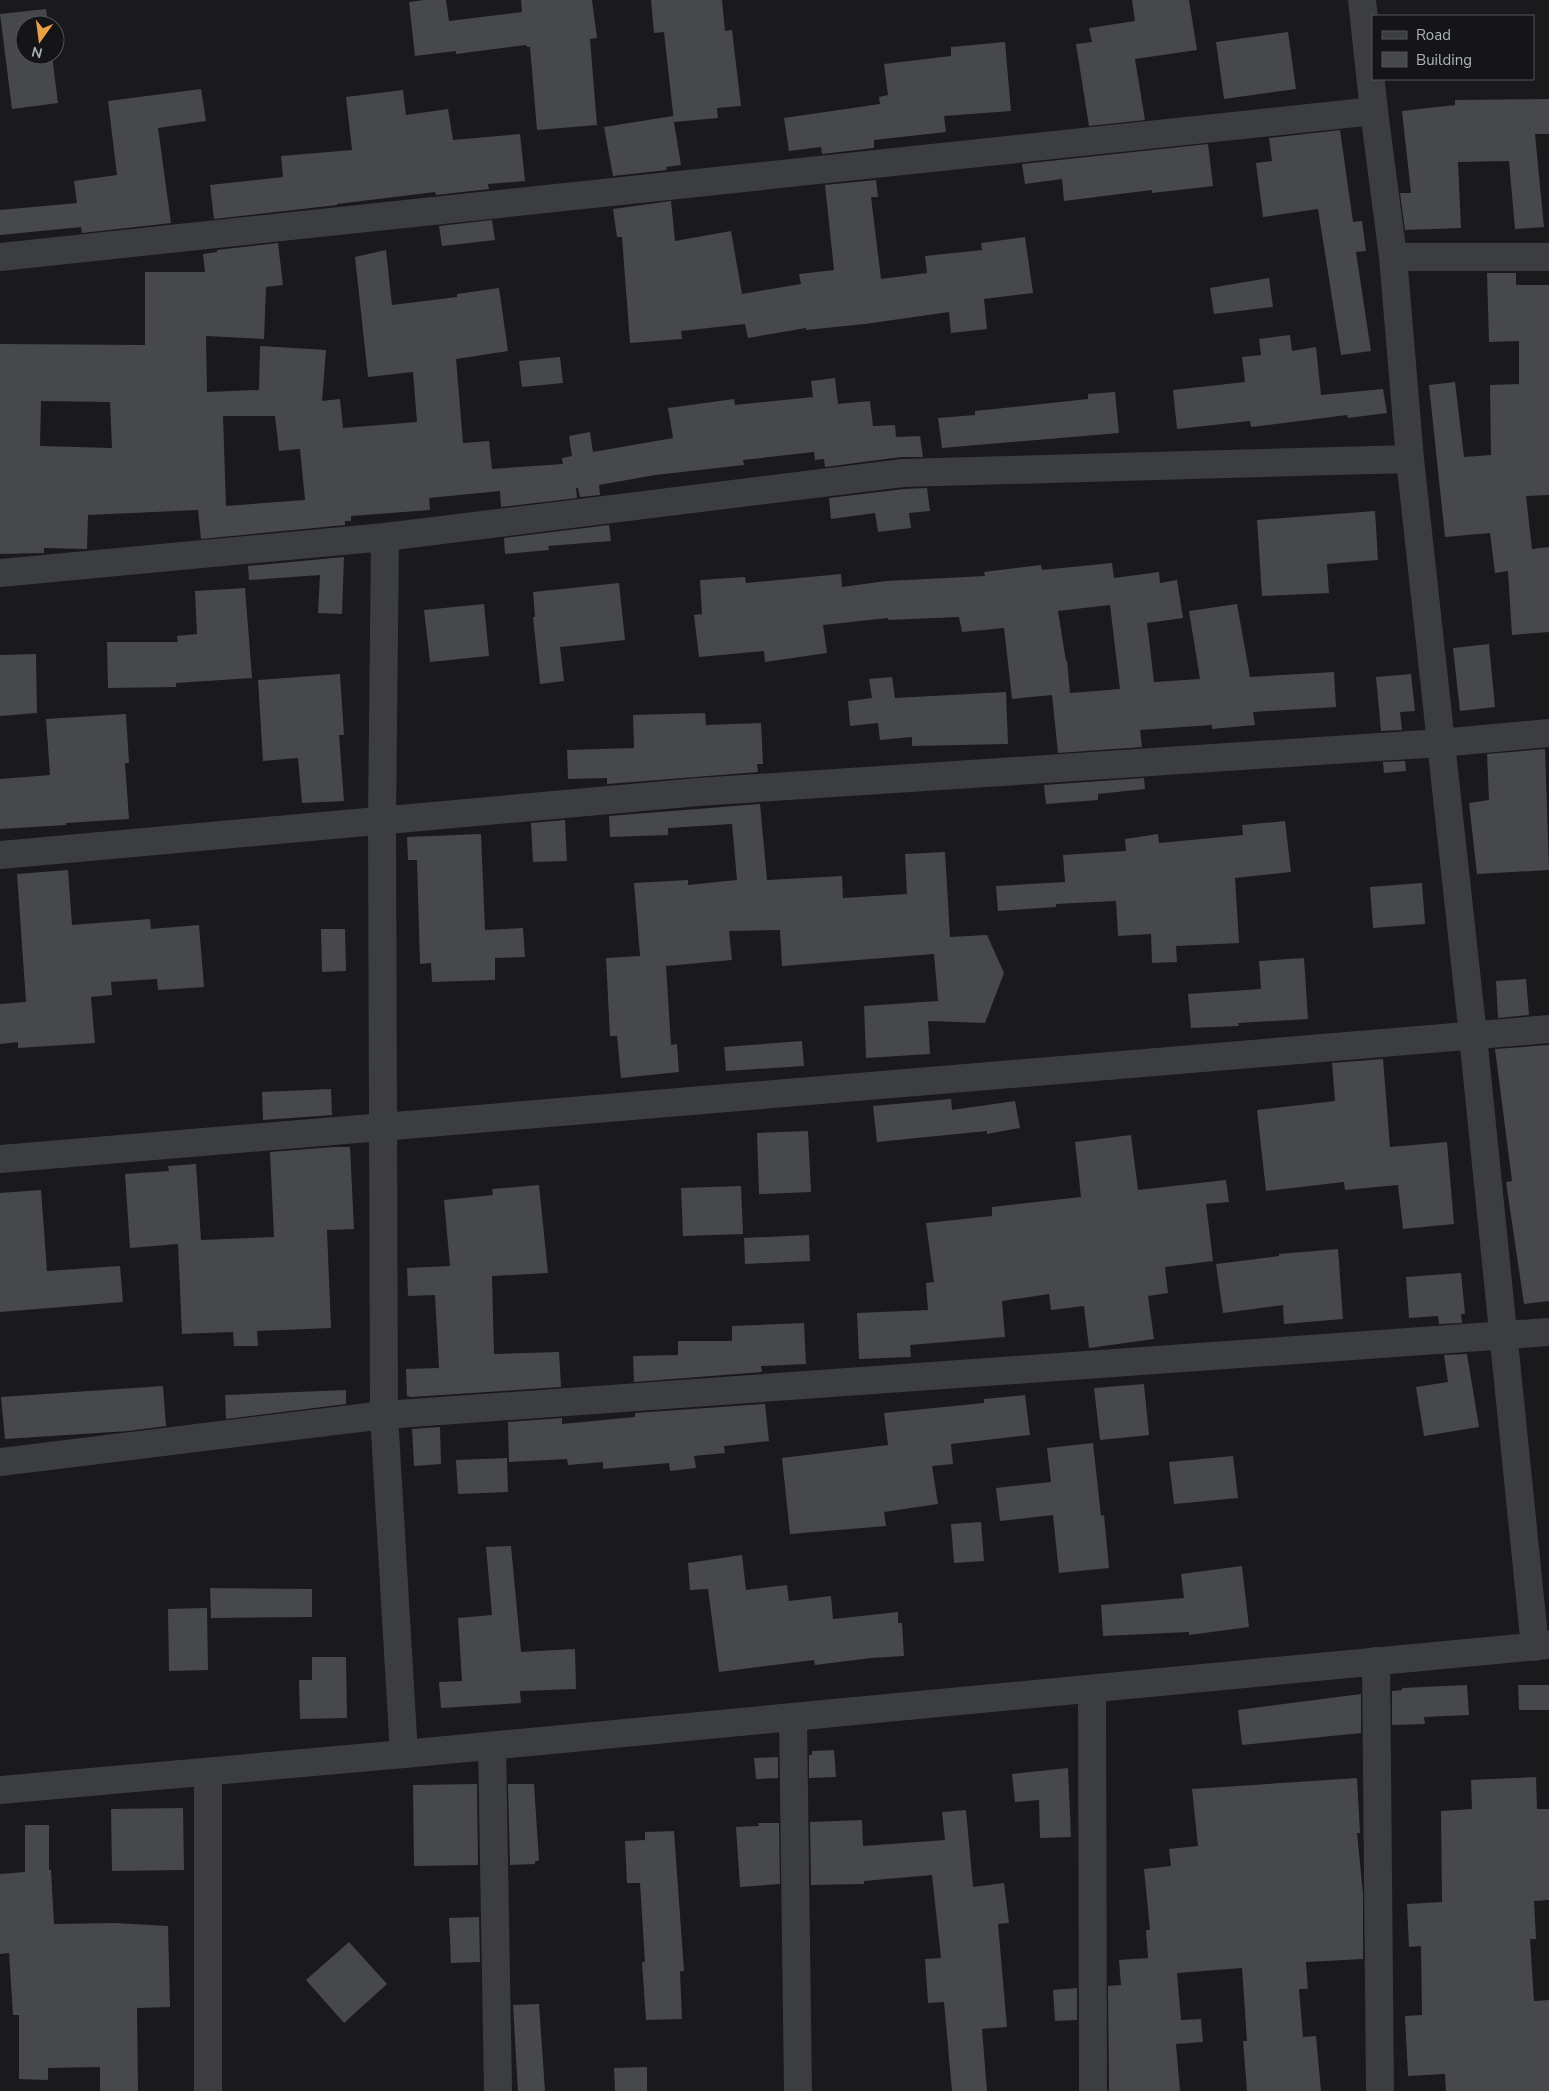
<svg xmlns="http://www.w3.org/2000/svg" width="1549" height="2091" font-family="'Nunito Sans',sans-serif">
  <style>
    .building { fill: #47484c; fill-rule: evenodd }
    .lines { fill: none; stroke-linecap: round; stroke-linejoin: round }
    .minor { stroke: #3b3d41; stroke-width: 28 }
  </style>
  <rect width="100%" height="100%" fill="#1a1a1c"/>
  <!-- building -->
  <path class="building" d="M 424,0 L 446,0 L 449,21 L 522,12 L 521,0 L 592,0 L 597,38 L 590,39 L 597,125 L 537,130 L 530,47 L 527,47 L 526,45 L 456,54 L 456,51 L 415,56 L 409,2 Z
    M 651,0 L 722,0 L 725,31 L 732,30 L 741,106 L 717,108 L 718,118 L 674,122 L 664,32 L 654,33 Z
    M 1132,0 L 1189,0 L 1197,50 L 1135,59 L 1145,120 L 1089,126 L 1076,44 L 1092,42 L 1089,28 L 1135,21 Z
    M 46,9 L 48,25 L 25,25 L 25,55 L 52,55 L 58,103 L 12,109 L 0,14 Z
    M 1288,32 L 1296,89 L 1224,99 L 1216,42 Z
    M 1005,42 L 1011,111 L 944,116 L 946,132 L 874,140 L 874,148 L 822,154 L 821,147 L 789,151 L 784,118 L 880,104 L 879,97 L 888,95 L 884,64 L 951,56 L 951,47 Z
    M 201,89 L 206,121 L 158,128 L 171,223 L 82,233 L 81,227 L 0,235 L 0,210 L 77,203 L 74,181 L 117,175 L 108,101 Z
    M 403,90 L 406,115 L 448,109 L 453,140 L 520,134 L 525,181 L 488,184 L 489,189 L 436,195 L 435,192 L 337,204 L 337,205 L 214,219 L 210,185 L 283,177 L 281,156 L 352,150 L 346,97 Z
    M 1549,99 L 1549,134 L 1535,134 L 1544,227 L 1515,229 L 1509,161 L 1458,162 L 1461,228 L 1405,230 L 1400,193 L 1411,193 L 1402,111 L 1455,105 L 1455,100 Z
    M 673,116 L 681,165 L 666,167 L 667,170 L 613,176 L 604,127 Z
    M 1340,130 L 1353,222 L 1362,221 L 1366,251 L 1356,252 L 1371,351 L 1341,355 L 1318,209 L 1263,217 L 1256,163 L 1272,161 L 1269,138 Z
    M 1208,144 L 1213,186 L 1152,193 L 1152,190 L 1064,201 L 1062,179 L 1025,184 L 1022,164 Z
    M 876,180 L 878,197 L 871,197 L 881,279 L 927,273 L 925,256 L 982,250 L 981,243 L 1025,237 L 1033,293 L 984,299 L 987,329 L 951,333 L 949,312 L 865,324 L 806,330 L 806,328 L 748,338 L 745,324 L 681,331 L 682,339 L 630,343 L 622,237 L 617,237 L 613,209 L 671,201 L 675,241 L 731,231 L 742,294 L 801,284 L 799,274 L 834,270 L 825,185 Z
    M 492,220 L 495,240 L 442,246 L 439,226 Z
    M 278,243 L 283,285 L 266,287 L 264,339 L 206,336 L 207,392 L 259,390 L 260,346 L 326,350 L 322,401 L 340,399 L 343,428 L 417,422 L 413,372 L 368,377 L 355,257 L 386,250 L 392,305 L 457,297 L 457,294 L 499,288 L 508,351 L 456,359 L 463,443 L 489,441 L 492,469 L 563,464 L 562,458 L 572,456 L 569,436 L 590,432 L 593,452 L 673,438 L 668,408 L 734,399 L 735,405 L 813,397 L 811,381 L 835,378 L 838,404 L 870,401 L 873,426 L 895,425 L 896,437 L 920,436 L 923,457 L 901,457 L 825,467 L 824,459 L 815,460 L 814,452 L 743,460 L 744,465 L 655,475 L 599,485 L 600,495 L 580,497 L 578,488 L 576,488 L 577,498 L 501,507 L 500,491 L 429,498 L 430,510 L 351,516 L 351,521 L 345,521 L 345,525 L 201,539 L 198,510 L 88,515 L 87,549 L 44,548 L 44,553 L 0,554 L 0,344 L 145,345 L 145,272 L 205,272 L 203,254 L 217,252 L 217,250 ZM 41,401 L 110,402 L 112,448 L 40,446 ZM 223,416 L 275,416 L 279,451 L 300,449 L 305,500 L 226,506 Z
    M 1487,273 L 1516,273 L 1516,285 L 1549,285 L 1549,495 L 1526,496 L 1532,549 L 1549,547 L 1549,632 L 1512,635 L 1508,571 L 1495,573 L 1490,533 L 1445,537 L 1429,385 L 1455,382 L 1464,457 L 1491,455 L 1490,385 L 1519,384 L 1519,341 L 1489,342 Z
    M 1269,278 L 1273,307 L 1214,314 L 1210,288 Z
    M 1290,335 L 1292,351 L 1316,347 L 1321,395 L 1383,389 L 1387,413 L 1348,418 L 1347,415 L 1251,427 L 1250,421 L 1177,429 L 1173,390 L 1245,382 L 1242,357 L 1261,355 L 1259,339 Z
    M 560,357 L 563,383 L 522,387 L 519,361 Z
    M 1115,392 L 1119,433 L 942,448 L 938,418 L 975,415 L 975,411 L 1088,399 L 1088,394 Z
    M 927,488 L 930,511 L 909,513 L 911,528 L 878,532 L 875,513 L 831,519 L 829,498 L 904,489 Z
    M 1375,511 L 1378,560 L 1327,564 L 1329,593 L 1262,596 L 1257,520 Z
    M 609,525 L 611,541 L 548,546 L 549,550 L 505,554 L 504,538 Z
    M 344,557 L 342,614 L 318,613 L 320,575 L 249,580 L 248,566 Z
    M 1112,563 L 1114,578 L 1159,572 L 1160,583 L 1177,580 L 1183,618 L 1147,623 L 1154,682 L 1200,679 L 1189,611 L 1237,604 L 1250,677 L 1334,672 L 1336,707 L 1253,712 L 1255,725 L 1212,729 L 1212,725 L 1140,730 L 1142,747 L 1058,753 L 1052,695 L 1012,699 L 1004,628 L 962,632 L 959,617 L 888,620 L 888,618 L 823,625 L 827,653 L 765,662 L 764,651 L 699,657 L 694,615 L 702,614 L 700,580 L 745,577 L 746,583 L 841,574 L 842,587 L 886,581 L 985,576 L 984,572 L 1041,565 L 1042,570 ZM 1110,605 L 1120,689 L 1070,693 L 1067,661 L 1066,661 L 1058,611 Z
    M 619,583 L 625,640 L 560,647 L 564,681 L 540,684 L 533,617 L 535,617 L 533,592 Z
    M 245,588 L 252,678 L 176,683 L 176,687 L 108,688 L 107,642 L 178,642 L 177,636 L 197,634 L 195,591 Z
    M 484,604 L 489,656 L 430,662 L 424,610 Z
    M 1489,644 L 1495,707 L 1460,711 L 1453,648 Z
    M 36,654 L 37,713 L 0,716 L 0,655 Z
    M 340,674 L 344,735 L 339,735 L 344,801 L 302,803 L 298,758 L 263,761 L 258,680 Z
    M 1411,674 L 1415,711 L 1400,712 L 1402,730 L 1381,731 L 1376,677 Z
    M 892,677 L 895,698 L 1006,692 L 1008,744 L 912,746 L 912,737 L 880,740 L 878,723 L 850,726 L 848,701 L 872,698 L 869,679 Z
    M 705,713 L 706,725 L 761,723 L 763,764 L 757,764 L 758,772 L 607,784 L 607,778 L 568,779 L 567,750 L 634,748 L 633,715 Z
    M 126,714 L 129,763 L 125,763 L 129,819 L 66,823 L 66,825 L 0,829 L 0,779 L 50,775 L 46,719 Z
    M 1545,749 L 1549,870 L 1477,874 L 1469,803 L 1489,800 L 1487,754 Z
    M 1405,761 L 1406,771 L 1384,773 L 1383,762 Z
    M 1144,778 L 1145,789 L 1098,794 L 1098,800 L 1046,804 L 1044,785 Z
    M 760,804 L 767,880 L 842,876 L 843,898 L 907,894 L 905,854 L 945,852 L 950,937 L 987,935 L 1004,973 L 985,1023 L 928,1021 L 930,1054 L 866,1058 L 864,1006 L 938,1001 L 934,954 L 782,966 L 780,930 L 729,931 L 732,960 L 666,966 L 671,1045 L 677,1044 L 679,1072 L 621,1078 L 617,1036 L 610,1036 L 606,958 L 640,956 L 634,883 L 688,880 L 688,885 L 737,880 L 732,824 L 668,828 L 668,835 L 610,837 L 609,816 Z
    M 565,820 L 567,861 L 533,862 L 531,823 Z
    M 1285,821 L 1291,872 L 1235,878 L 1239,943 L 1176,946 L 1177,962 L 1152,963 L 1151,934 L 1118,936 L 1116,901 L 1056,904 L 1056,907 L 998,911 L 996,886 L 1065,882 L 1063,855 L 1126,851 L 1125,839 L 1158,834 L 1159,843 L 1243,835 L 1242,825 Z
    M 481,834 L 485,930 L 523,928 L 525,957 L 495,958 L 495,980 L 432,982 L 431,963 L 420,964 L 417,860 L 408,860 L 407,837 Z
    M 68,870 L 72,925 L 150,919 L 151,929 L 199,925 L 204,987 L 158,990 L 157,979 L 111,982 L 112,995 L 91,997 L 95,1043 L 18,1048 L 18,1042 L 0,1044 L 0,1004 L 26,1002 L 17,874 Z
    M 1422,883 L 1425,924 L 1373,928 L 1370,887 Z
    M 321,929 L 345,929 L 346,971 L 322,972 Z
    M 1304,958 L 1308,1019 L 1238,1023 L 1239,1026 L 1191,1028 L 1188,994 L 1261,989 L 1259,961 Z
    M 1526,979 L 1529,1015 L 1498,1018 L 1496,981 Z
    M 802,1041 L 804,1066 L 726,1071 L 724,1047 Z
    M 1549,1045 L 1549,1301 L 1524,1304 L 1506,1182 L 1512,1181 L 1495,1049 Z
    M 1383,1059 L 1390,1147 L 1447,1142 L 1454,1224 L 1403,1229 L 1398,1185 L 1345,1190 L 1344,1182 L 1266,1191 L 1257,1110 L 1335,1101 L 1332,1063 Z
    M 331,1089 L 332,1115 L 263,1120 L 262,1092 Z
    M 951,1099 L 952,1110 L 1015,1101 L 1020,1128 L 987,1134 L 987,1131 L 877,1142 L 873,1106 Z
    M 808,1131 L 811,1192 L 759,1194 L 757,1133 Z
    M 1131,1135 L 1138,1190 L 1226,1180 L 1229,1202 L 1206,1204 L 1213,1261 L 1165,1267 L 1168,1293 L 1148,1296 L 1154,1339 L 1089,1348 L 1084,1306 L 1051,1310 L 1049,1294 L 1002,1301 L 1005,1337 L 910,1345 L 911,1357 L 859,1359 L 857,1313 L 928,1310 L 926,1283 L 934,1282 L 926,1223 L 992,1216 L 992,1207 L 1081,1197 L 1075,1142 Z
    M 334,1147 L 350,1147 L 354,1229 L 327,1230 L 331,1328 L 257,1331 L 258,1346 L 234,1346 L 233,1332 L 182,1334 L 178,1244 L 130,1248 L 125,1174 L 169,1171 L 168,1166 L 196,1164 L 201,1240 L 274,1237 L 270,1152 Z
    M 539,1185 L 548,1273 L 492,1276 L 494,1354 L 559,1352 L 561,1387 L 411,1397 L 407,1396 L 406,1369 L 439,1368 L 435,1295 L 408,1296 L 407,1268 L 450,1266 L 444,1200 L 493,1195 L 492,1189 Z
    M 741,1186 L 743,1234 L 683,1236 L 681,1188 Z
    M 41,1190 L 47,1271 L 120,1266 L 123,1302 L 0,1312 L 0,1193 Z
    M 809,1235 L 810,1261 L 745,1264 L 744,1238 Z
    M 1338,1249 L 1343,1319 L 1284,1324 L 1283,1305 L 1223,1313 L 1216,1264 L 1279,1256 L 1279,1254 Z
    M 1461,1273 L 1465,1314 L 1461,1314 L 1462,1323 L 1439,1324 L 1438,1316 L 1409,1318 L 1406,1277 Z
    M 804,1323 L 806,1364 L 761,1366 L 762,1372 L 634,1382 L 633,1356 L 678,1355 L 678,1341 L 732,1341 L 732,1326 Z
    M 1467,1354 L 1479,1427 L 1424,1436 L 1416,1387 L 1448,1382 L 1444,1355 Z
    M 1144,1384 L 1149,1435 L 1100,1440 L 1094,1388 Z
    M 163,1386 L 166,1426 L 128,1431 L 5,1439 L 1,1397 Z
    M 346,1390 L 346,1404 L 226,1419 L 225,1395 Z
    M 1025,1395 L 1030,1435 L 951,1444 L 953,1464 L 932,1466 L 938,1504 L 884,1512 L 886,1526 L 790,1534 L 782,1458 L 888,1445 L 884,1413 L 984,1403 L 984,1399 Z
    M 765,1404 L 769,1441 L 724,1446 L 725,1453 L 694,1456 L 696,1468 L 670,1471 L 669,1463 L 603,1469 L 603,1462 L 568,1465 L 567,1459 L 509,1462 L 508,1422 L 562,1418 L 562,1424 L 635,1417 L 635,1413 Z
    M 440,1427 L 441,1464 L 414,1466 L 412,1429 Z
    M 1093,1443 L 1101,1516 L 1104,1515 L 1109,1568 L 1059,1573 L 1053,1515 L 1000,1521 L 996,1488 L 1051,1482 L 1047,1448 Z
    M 1233,1456 L 1238,1498 L 1174,1504 L 1169,1462 Z
    M 507,1458 L 508,1492 L 458,1494 L 456,1460 Z
    M 981,1522 L 984,1561 L 954,1563 L 951,1524 Z
    M 511,1546 L 521,1652 L 575,1649 L 576,1689 L 520,1691 L 521,1703 L 441,1708 L 439,1682 L 462,1681 L 458,1618 L 492,1615 L 486,1547 Z
    M 742,1555 L 746,1590 L 787,1585 L 789,1601 L 831,1596 L 833,1619 L 898,1612 L 898,1623 L 902,1623 L 904,1656 L 871,1658 L 815,1665 L 814,1660 L 719,1672 L 708,1589 L 690,1590 L 688,1563 Z
    M 1242,1566 L 1249,1627 L 1189,1635 L 1189,1632 L 1103,1636 L 1101,1605 L 1184,1598 L 1181,1574 Z
    M 210,1588 L 312,1589 L 312,1617 L 211,1618 Z
    M 207,1608 L 208,1670 L 169,1671 L 168,1609 Z
    M 312,1657 L 346,1657 L 347,1718 L 300,1719 L 299,1680 L 312,1680 Z
    M 1467,1685 L 1469,1715 L 1424,1717 L 1425,1724 L 1392,1725 L 1392,1691 L 1402,1690 L 1402,1688 Z
    M 1518,1685 L 1549,1685 L 1549,1710 L 1519,1710 Z
    M 1361,1694 L 1361,1733 L 1242,1745 L 1238,1710 Z
    M 834,1750 L 836,1777 L 809,1778 L 809,1755 L 812,1755 L 812,1751 Z
    M 778,1757 L 778,1778 L 756,1779 L 754,1758 Z
    M 1068,1768 L 1071,1837 L 1040,1838 L 1039,1800 L 1015,1802 L 1012,1774 Z
    M 1536,1777 L 1537,1809 L 1549,1809 L 1549,1900 L 1534,1901 L 1536,1939 L 1530,1939 L 1534,2001 L 1549,2000 L 1549,2091 L 1446,2091 L 1445,2074 L 1408,2076 L 1405,2016 L 1422,2015 L 1421,1946 L 1409,1947 L 1407,1904 L 1442,1902 L 1441,1811 L 1472,1809 L 1471,1780 Z
    M 1357,1778 L 1360,1833 L 1357,1833 L 1363,1894 L 1363,1959 L 1306,1962 L 1308,1989 L 1299,1989 L 1303,2037 L 1316,2036 L 1321,2091 L 1247,2091 L 1243,2041 L 1247,2041 L 1242,1968 L 1177,1973 L 1181,2020 L 1201,2019 L 1203,2042 L 1176,2044 L 1180,2091 L 1109,2091 L 1108,1986 L 1121,1985 L 1119,1960 L 1148,1958 L 1146,1930 L 1150,1930 L 1144,1869 L 1171,1866 L 1169,1849 L 1198,1846 L 1192,1789 Z
    M 477,1784 L 478,1865 L 414,1866 L 413,1785 Z
    M 508,1784 L 534,1784 L 539,1861 L 535,1861 L 535,1864 L 510,1865 Z
    M 183,1808 L 184,1870 L 112,1871 L 111,1809 Z
    M 966,1810 L 973,1887 L 1004,1883 L 1009,1923 L 998,1924 L 1007,2027 L 982,2029 L 987,2091 L 952,2091 L 944,2002 L 928,2003 L 925,1959 L 941,1958 L 932,1875 L 864,1881 L 864,1884 L 811,1885 L 810,1822 L 862,1820 L 863,1846 L 945,1840 L 942,1812 Z
    M 758,1823 L 779,1823 L 780,1884 L 740,1887 L 736,1827 L 759,1826 Z
    M 25,1825 L 49,1825 L 49,1870 L 51,1870 L 54,1924 L 115,1923 L 168,1926 L 170,2007 L 137,2008 L 138,2091 L 100,2091 L 100,2067 L 48,2068 L 48,2080 L 19,2079 L 19,2015 L 13,2015 L 9,1953 L 0,1954 L 0,1874 L 25,1872 Z
    M 674,1831 L 684,1971 L 680,1971 L 682,2019 L 646,2020 L 642,1962 L 645,1962 L 640,1883 L 627,1883 L 625,1841 L 645,1840 L 645,1832 Z
    M 479,1917 L 480,1962 L 451,1963 L 449,1918 Z
    M 349,1942 L 387,1984 L 344,2023 L 306,1980 Z
    M 1077,1988 L 1077,2020 L 1055,2021 L 1053,1990 Z
    M 539,2004 L 545,2091 L 518,2091 L 513,2005 Z
    M 647,2067 L 647,2091 L 615,2091 L 614,2068 Z"/>
  <g class="lines">
    <!-- minor -->
    <path class="minor" d="M 1362,0 L 1374,111 L 1393,257 L 1410,459 L 1473,1036 L 1535,1647
      M 0,257 L 1374,111
      M 1393,257 L 1549,257
      M 385,537 L 382,821 L 384,1415 L 404,1754
      M 0,573 L 385,537 L 903,473 L 1410,459
      M 0,855 L 698,792 L 1440,743 L 1549,733
      M 0,1159 L 1549,1029
      M 0,1462 L 384,1415 L 1549,1332
      M 1376,1661 L 1380,2091
      M 1092,1689 L 1093,2091
      M 793,1718 L 798,2091
      M 492,1746 L 498,2091
      M 208,1772 L 208,2091
      M 0,1790 L 404,1754 L 1549,1645"/>
  </g>
  <!-- legend -->
  <rect x="1372" y="15" width="162" height="65" fill="#151517" stroke="#525459"/>
  <rect x="1382" y="31" width="25" height="8" fill="#3b3d41" stroke="#525459"/>
  <text x="1416" y="40" font-size="15" fill="#adb3bb">Road</text>
  <rect x="1382" y="52" width="25" height="15" fill="#47484c" stroke="#525459"/>
  <text x="1416" y="65" font-size="15" fill="#adb3bb">Building</text>
  <!-- north arrow -->
  <g transform="translate(40 40) rotate(194)"><circle r="24" fill="#151517" stroke="#525459"/>
  <path d="M0-4L9 19L0 12L-9 19Z" fill="#e8a246"/>
  <text y="-8" font-size="14" font-weight="bold" text-anchor="middle" fill="#adb3bb">N</text>
  </g>
</svg>
